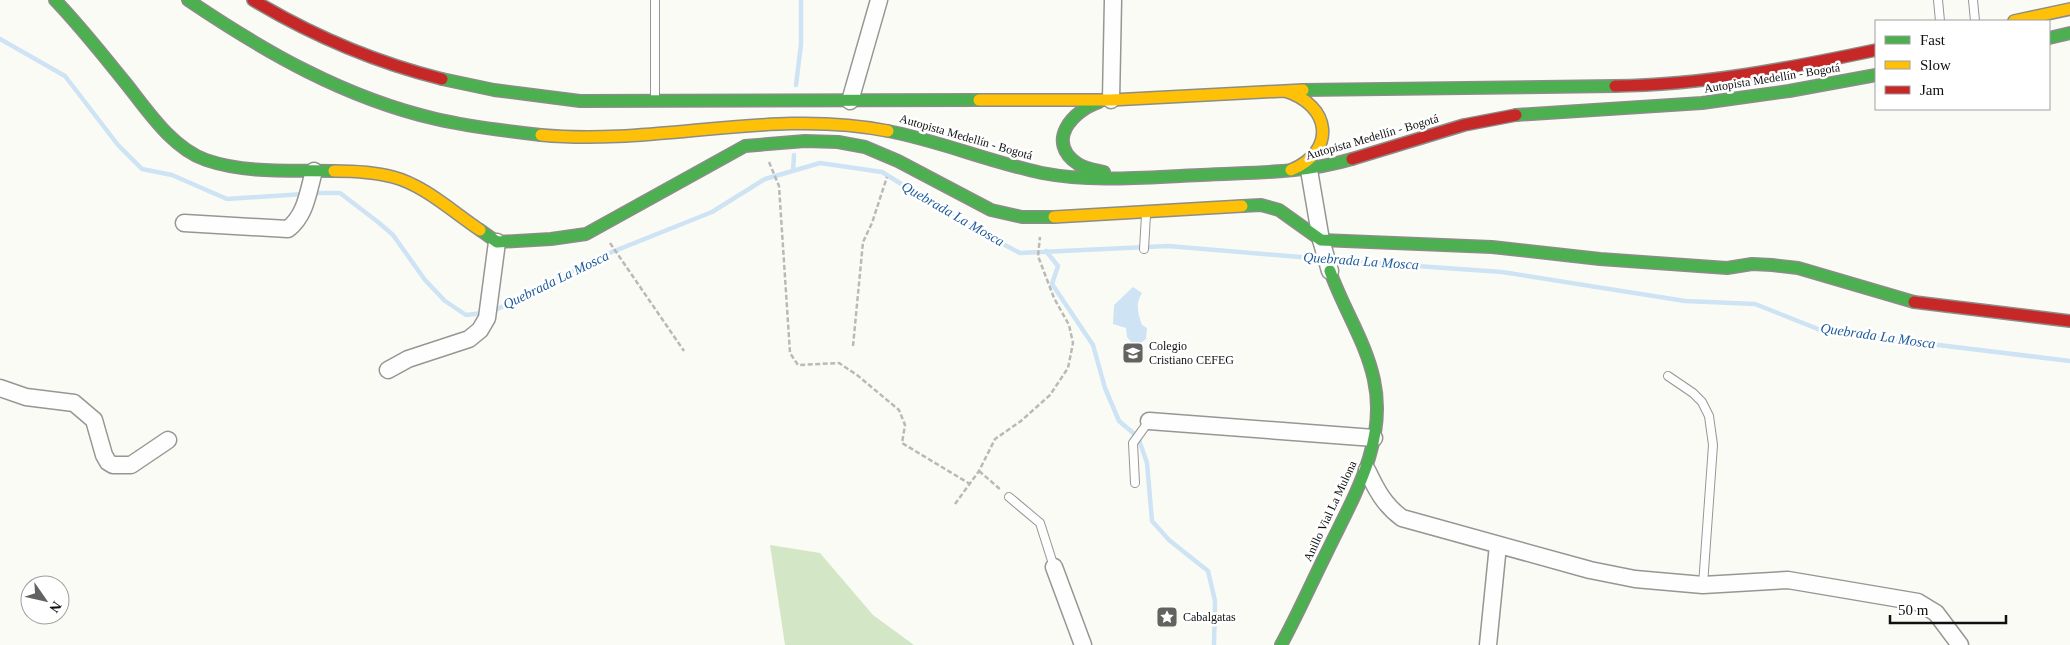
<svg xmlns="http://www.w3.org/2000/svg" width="2070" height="645" font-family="'Times New Roman',serif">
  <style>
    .forest { fill: #d3e7c6 }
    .water { fill: #cee3f4 }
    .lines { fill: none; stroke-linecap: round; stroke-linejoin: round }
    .stream { stroke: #cee3f4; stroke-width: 4.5 }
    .lane-casing { stroke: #969694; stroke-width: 10 }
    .street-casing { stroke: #969694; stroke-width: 19 }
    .fast-casing { stroke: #8c8c8a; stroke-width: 14 }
    .slow-casing { stroke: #8c8c8a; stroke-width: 14 }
    .jam-casing { stroke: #8c8c8a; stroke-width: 14 }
    .path { stroke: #b9b9b8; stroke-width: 2.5; stroke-dasharray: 5 2.5; stroke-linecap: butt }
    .lane { stroke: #fefefe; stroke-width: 8 }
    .street { stroke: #fefefe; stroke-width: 16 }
    .fast { stroke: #4caf50; stroke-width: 11 }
    .slow { stroke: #ffc107; stroke-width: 11 }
    .jam { stroke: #c62828; stroke-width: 11 }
    .labels { text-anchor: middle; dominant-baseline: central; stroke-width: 5; stroke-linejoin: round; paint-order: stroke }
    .street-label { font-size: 12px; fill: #101010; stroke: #fff }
    .poi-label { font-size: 12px; fill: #101010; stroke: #fff; text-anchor: start }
    .water-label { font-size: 14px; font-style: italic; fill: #1f5b9b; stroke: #fff }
  </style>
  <rect width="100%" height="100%" fill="#fbfbf6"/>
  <!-- forest -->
  <path class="forest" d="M 770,545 L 820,553 L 873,615 L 914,645 L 785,645 Z"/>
  <!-- water -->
  <path class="water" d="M 1133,287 L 1142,293 C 1135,304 1138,313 1142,325 L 1147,328 L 1146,339 L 1135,347 L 1127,337 L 1126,328 L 1113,324 L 1114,305 Z"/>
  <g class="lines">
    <!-- stream -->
    <path class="stream" d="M 0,39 L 65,76 L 118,145 L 142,169 L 172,175 L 227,199 L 304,194
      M 796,85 L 801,44 L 801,0
      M 793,171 L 794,155
      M 312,193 L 340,193 L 378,222 L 393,235 L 425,280 L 445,301 L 466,315 L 483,313
      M 1046,251 L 1058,266 L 1052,284 L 1093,345 L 1105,388 L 1119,421 L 1138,437 L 1147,463 L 1152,521 L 1169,540 L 1208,571 L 1215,601 L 1214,645
      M 1331,260 L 1502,272 L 1685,301 L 1755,304 L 1823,331 L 2070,361
      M 491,312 L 544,287 L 592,260 L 712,212 L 765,179 L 820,163 L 882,172 L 969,226 L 1020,253 L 1168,246 L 1324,259"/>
    <!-- lane casing -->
    <g class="lane-casing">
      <path id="lane" d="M 1938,0 L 1940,21
        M 1973,0 L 1975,21
        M 655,97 L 655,0
        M 1144,249 L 1146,215
        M 1668,376 L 1693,393 L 1702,402 L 1709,416 L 1713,445 L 1703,585
        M 1135,483 L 1133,443 L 1149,421
        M 1009,497 L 1040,523 L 1054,567"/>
    </g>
    <!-- street casing -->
    <g class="street-casing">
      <path id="street" d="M 1111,100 L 1113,0
        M 850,101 L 879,0
        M 1309,170 L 1321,240 L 1330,271
        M 184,223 L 288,229 C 306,215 308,192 314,171
        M 388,370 L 408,359 L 469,339 L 480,330 L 487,318 L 497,242
        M 0,388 L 26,397 L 74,403 L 94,420 L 104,455 L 108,462 L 113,465 L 131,465 L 168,440
        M 1149,421 L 1374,438
        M 1367,470 C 1376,489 1384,505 1402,518 L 1590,570 L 1635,579 L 1703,585 L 1788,580 L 1918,602 L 1936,613 L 1960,645
        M 1054,567 L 1083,645
        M 1488,645 L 1498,545"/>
    </g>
    <!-- fast casing -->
    <g class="fast-casing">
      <path id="fast" d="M 55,0 C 80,26 102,54 124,81 C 146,108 171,148 206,160 C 247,174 292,170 334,171
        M 188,0 C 265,52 345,98 436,119 C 471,127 505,131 541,135
        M 2049,38 L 2070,33
        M 442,79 L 494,90 L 580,101 L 979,100
        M 1303,90 L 1615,86
        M 1099,102 C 1072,111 1045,142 1078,164 C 1086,169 1095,170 1104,172
        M 1516,115 L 1702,103 L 1789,91 L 1876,75
        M 888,131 C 940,141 990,162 1042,173 C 1094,183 1149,177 1201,175 C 1253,172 1301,174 1352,159
        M 1242,206 L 1261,205 L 1279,210 L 1321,240 L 1492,247 L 1600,259 L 1727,268 L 1752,264 L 1772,265 L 1798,268 L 1914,302
        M 480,230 L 497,242 L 551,239 L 586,234 L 745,146 L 805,141 L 838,142 L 865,147 L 898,161 L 991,210 L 1022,217 L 1054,217
        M 1281,645 C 1297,616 1310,586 1325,556 C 1351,501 1388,444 1374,380 C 1366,342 1343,308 1330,271"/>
    </g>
    <!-- slow casing -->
    <g class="slow-casing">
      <path id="slow" d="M 2014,21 L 2070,9
        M 1285,91 C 1331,105 1337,151 1291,170
        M 979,100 L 1111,100 L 1303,90
        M 541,135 C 657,146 772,108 888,131
        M 334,171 C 354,171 374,172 393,177 C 424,185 453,212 480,230
        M 1054,217 L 1242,206"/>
    </g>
    <!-- jam casing -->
    <g class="jam-casing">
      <path id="jam" d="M 253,0 C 313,36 374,62 442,79
        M 1615,86 C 1703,85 1791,68 1876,50
        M 1352,159 L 1464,125 L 1516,115
        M 1914,302 L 2070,321"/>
    </g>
    <!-- path -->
    <path class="path" d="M 769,162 L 779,186 L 790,353 L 798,365 L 839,363 L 857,375 L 899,410 L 905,425 L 902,443 L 970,484
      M 610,243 L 684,351
      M 853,346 L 863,242 L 872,223 L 887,177
      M 979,471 L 1001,490
      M 955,504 L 979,471 L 995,439 L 1021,421 L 1050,395 L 1068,368 L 1073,343 L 1069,325 L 1054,298 L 1038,256 L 1040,237"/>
    <!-- lane -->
    <use href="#lane" class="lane"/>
    <!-- street -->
    <use href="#street" class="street"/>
    <!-- fast -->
    <use href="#fast" class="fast"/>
    <!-- slow -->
    <use href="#slow" class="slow"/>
    <!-- jam -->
    <use href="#jam" class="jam"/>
  </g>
  <!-- icons -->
  <defs>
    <g id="school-square" transform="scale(1.125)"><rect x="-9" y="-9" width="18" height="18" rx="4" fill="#626260" stroke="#fff"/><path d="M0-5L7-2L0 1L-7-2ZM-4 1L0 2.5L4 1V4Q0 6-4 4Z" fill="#fff"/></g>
    <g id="sight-square" transform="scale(1.125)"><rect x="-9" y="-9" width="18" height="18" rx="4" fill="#626260" stroke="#fff"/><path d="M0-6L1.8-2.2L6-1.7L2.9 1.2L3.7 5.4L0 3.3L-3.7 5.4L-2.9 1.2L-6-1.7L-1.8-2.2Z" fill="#fff"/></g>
  </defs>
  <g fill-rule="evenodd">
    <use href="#school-square" x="1133" y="353"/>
    <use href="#sight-square" x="1167" y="617"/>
  </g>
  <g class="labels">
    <!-- street labels -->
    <g class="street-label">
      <text transform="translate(1772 78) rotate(-9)">Autopista Medellín - Bogotá</text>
      <text transform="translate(966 137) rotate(16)">Autopista Medellín - Bogotá</text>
      <text transform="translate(1372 137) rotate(-16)">Autopista Medellín - Bogotá</text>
      <text transform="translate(1330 511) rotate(-65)">Anillo Vial La Mulona</text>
    </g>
    <!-- poi labels -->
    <g class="poi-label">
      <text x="1149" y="346">Colegio<tspan x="1149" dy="14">Cristiano CEFEG</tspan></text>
      <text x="1183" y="617">Cabalgatas</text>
    </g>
    <!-- water labels -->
    <g class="water-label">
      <text transform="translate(953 214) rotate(30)">Quebrada La Mosca</text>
      <text transform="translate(1361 261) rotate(4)">Quebrada La Mosca</text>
      <text transform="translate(556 280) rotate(-26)">Quebrada La Mosca</text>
      <text transform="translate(1878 336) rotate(8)">Quebrada La Mosca</text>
    </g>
  </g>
  <!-- legend -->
  <rect x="1875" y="20" width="175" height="90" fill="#ffffff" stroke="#9f9f9f"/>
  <rect x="1885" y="36" width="25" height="8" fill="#4caf50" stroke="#9f9f9f"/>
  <text x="1920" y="45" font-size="15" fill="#101010">Fast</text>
  <rect x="1885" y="61" width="25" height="8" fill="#ffc107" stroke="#9f9f9f"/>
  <text x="1920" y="70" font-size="15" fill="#101010">Slow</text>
  <rect x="1885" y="86" width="25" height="8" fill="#c62828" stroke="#9f9f9f"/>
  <text x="1920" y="95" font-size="15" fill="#101010">Jam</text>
  <!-- north arrow -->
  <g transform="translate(45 600) rotate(124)"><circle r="24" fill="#ffffff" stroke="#9f9f9f"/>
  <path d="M0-4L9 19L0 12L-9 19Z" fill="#626260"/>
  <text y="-8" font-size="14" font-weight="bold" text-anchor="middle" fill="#101010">N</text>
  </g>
  <!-- scale -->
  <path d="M1890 615v8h116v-8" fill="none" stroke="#101010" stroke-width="2.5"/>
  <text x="1898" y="615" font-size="15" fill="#101010" stroke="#ffffff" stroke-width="4" paint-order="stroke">50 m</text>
</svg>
